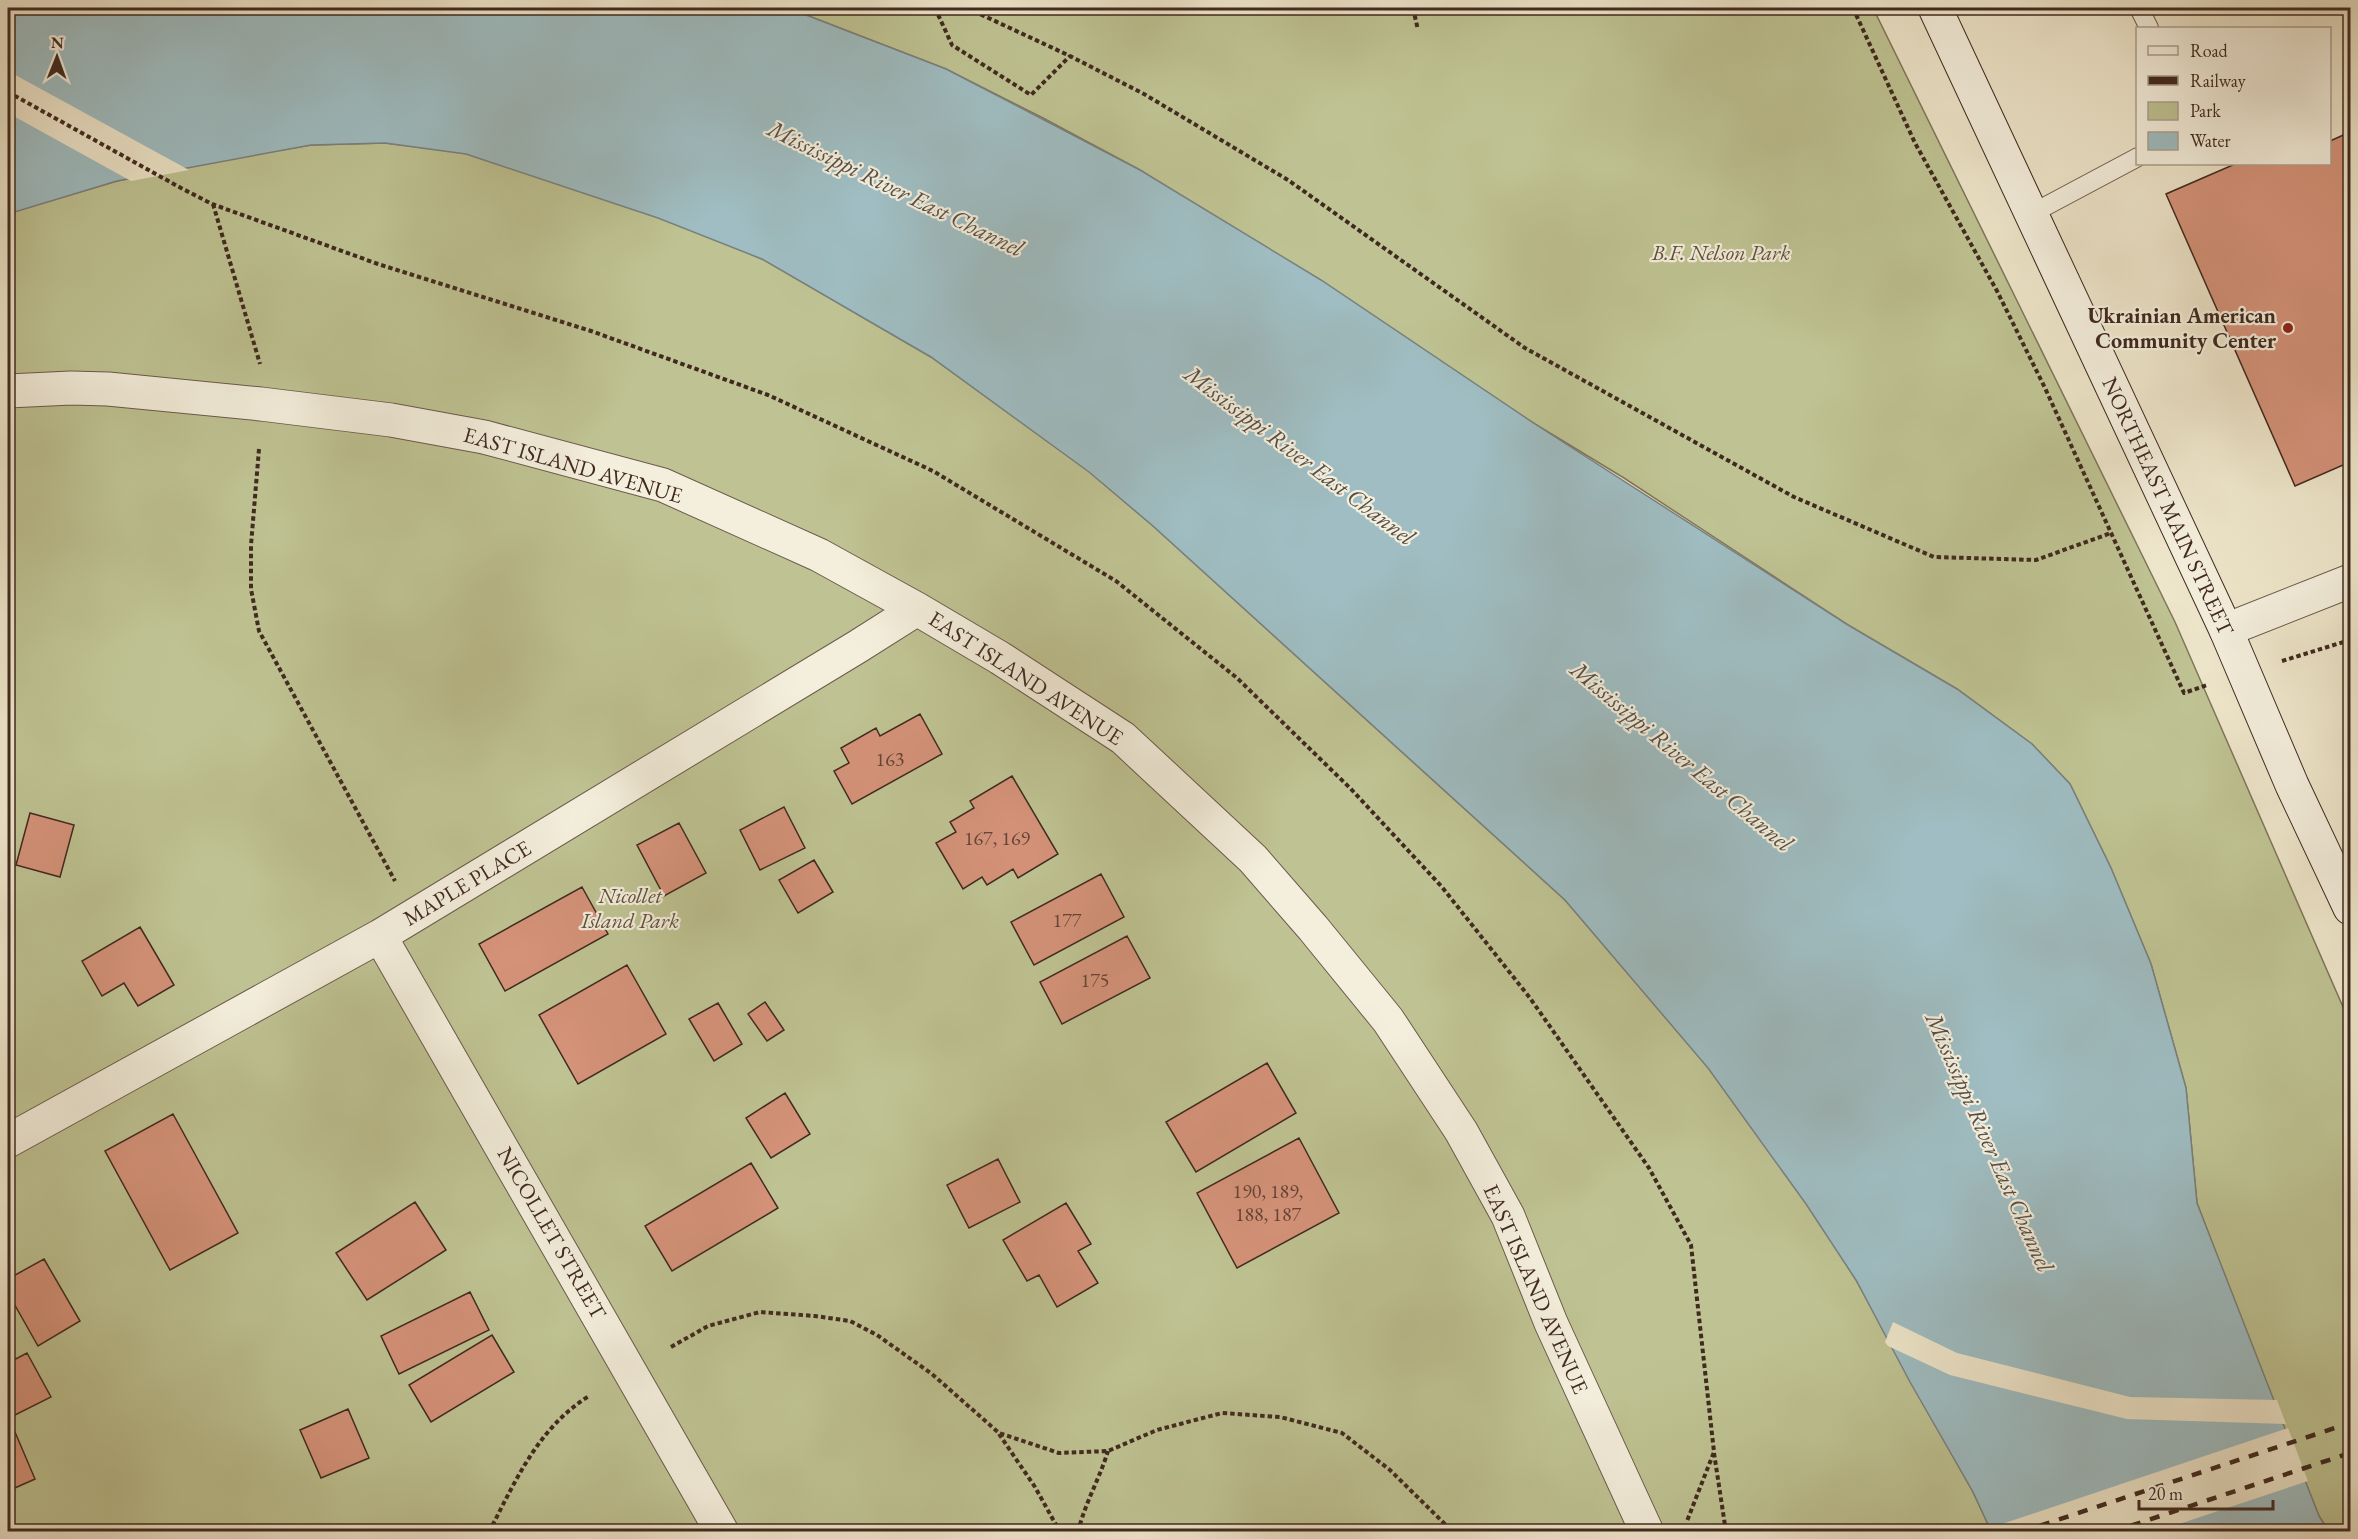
<svg xmlns="http://www.w3.org/2000/svg" width="2358" height="1539" font-family="'EB Garamond',serif">
  <style>
    .green { fill: #bfc393; stroke: #80765a; stroke-width: 1.5 }
    .water { fill: #9fbdc2; stroke: #798281; stroke-width: 1.5 }
    .pier { fill: #eee6cb }
    .building { fill: #d5937a; stroke: #402a20; stroke-width: 1.5 }
    .lines { fill: none; stroke-linecap: round; stroke-linejoin: round }
    .lane-casing { stroke: #6c594b; stroke-width: 20 }
    .street-casing { stroke: #6c594b; stroke-width: 35 }
    .secondary-casing { stroke: #402a20; stroke-width: 35 }
    .path { stroke: #402a20; stroke-width: 4; stroke-dasharray: 4.5 3; stroke-linecap: butt }
    .lane { stroke: #f4efdd; stroke-width: 18 }
    .street { stroke: #f4efdd; stroke-width: 33 }
    .secondary { stroke: #f4efdd; stroke-width: 33 }
    .rail { stroke: #402a20; stroke-width: 4.5; stroke-dasharray: 10 10; stroke-linecap: butt }
    .poi-dot { fill: #8f2418; stroke: #f4efdd; stroke-width: 2 }
    .labels { text-anchor: middle; dominant-baseline: central; stroke-width: 4.5; stroke-linejoin: round; paint-order: stroke }
    .number-label { font-size: 20px; fill: #654436 }
    .park-label { font-size: 22px; font-style: italic; fill: #60503d; stroke: #f4efdd }
    .poi-label { font-size: 22px; font-weight: bold; fill: #402a20; stroke: #f4efdd; text-anchor: end }
    .street-label { font-size: 22px; fill: #402a20; stroke: #f4efdd }
    .water-label { font-size: 24px; font-style: italic; fill: #584f48; stroke: #f4efdd }
  </style>
  <rect width="100%" height="100%" fill="#eee6cb"/>
  <filter id="stains"><feTurbulence type="fractalNoise" baseFrequency=".00333" numOctaves="4"/><feColorMatrix values="0 0 0 0 .2 0 0 0 0 .09 0 0 0 0 .02 0 0 0 .5 -.17"/></filter>
  <radialGradient id="worn" r=".72"><stop offset=".6" stop-color="#630" stop-opacity="0"/><stop offset="1" stop-color="#630" stop-opacity=".3"/></radialGradient>
  <!-- green -->
  <path class="green" d="M 788,8 L 1873,8 L 2175,622 L 2350,1023 L 2350,1531 L 2329,1531 L 2319,1516 L 2267,1389 L 2197,1203 L 2186,1088 L 2151,964 L 2111,868 L 2070,784 L 2032,744 L 1957,689 L 1848,625 L 1624,478 L 1535,424 L 1140,170 L 1043,118 L 946,69 Z
    M 385,143 L 466,153 L 659,217 L 762,259 L 931,357 L 1089,471 L 1153,526 L 1565,900 L 1708,1067 L 1807,1203 L 1856,1280 L 1973,1492 L 1992,1532 L 8,1531 L 8,213 L 117,181 L 238,157 L 311,145 Z"/>
  <!-- water -->
  <path class="water" d="M 8,8 L 788,8 L 946,69 L 1140,170 L 1321,280 L 1535,424 L 1848,625 L 1957,689 L 2032,744 L 2070,784 L 2111,868 L 2151,964 L 2186,1088 L 2197,1203 L 2319,1516 L 2328,1531 L 1991,1531 L 1973,1492 L 1910,1382 L 1856,1280 L 1806,1204 L 1708,1068 L 1565,900 L 1153,526 L 1089,472 L 931,357 L 762,259 L 658,218 L 466,154 L 385,143 L 311,145 L 117,181 L 8,214 Z"/>
  <!-- pier -->
  <path class="pier" d="M 8,71 L 189,170 L 131,181 L 8,113 Z
    M 1893,1322 L 1957,1353 L 2130,1397 L 2277,1400 L 2286,1424 L 2127,1419 L 1950,1375 L 1888,1346 L 1885,1342 Z
    M 2288,1428 L 2308,1481 L 2158,1531 L 1988,1532 L 1987,1529 Z"/>
  <!-- building -->
  <path class="building" d="M 2350,132 L 2350,462 L 2295,486 L 2166,194 L 2235,164 L 2330,164 L 2330,141 Z
    M 920,714 L 942,754 L 852,804 L 834,771 L 849,763 L 841,748 L 876,728 L 880,736 Z
    M 1012,776 L 1058,854 L 1018,878 L 1013,869 L 987,885 L 982,877 L 963,889 L 936,843 L 956,832 L 950,822 L 974,808 L 970,801 Z
    M 784,807 L 805,848 L 760,870 L 740,830 Z
    M 30,813 L 74,825 L 60,877 L 16,865 Z
    M 679,823 L 706,873 L 664,896 L 637,845 Z
    M 814,860 L 833,892 L 798,913 L 779,880 Z
    M 1101,874 L 1124,917 L 1034,965 L 1011,922 Z
    M 582,887 L 608,934 L 505,991 L 479,944 Z
    M 140,927 L 174,985 L 138,1006 L 124,983 L 102,996 L 82,961 Z
    M 1127,936 L 1150,978 L 1062,1024 L 1040,982 Z
    M 627,965 L 666,1034 L 578,1084 L 539,1015 Z
    M 765,1002 L 784,1030 L 767,1041 L 748,1014 Z
    M 718,1003 L 742,1044 L 714,1061 L 689,1019 Z
    M 1267,1063 L 1296,1113 L 1196,1172 L 1166,1122 Z
    M 785,1093 L 810,1134 L 771,1158 L 746,1118 Z
    M 173,1114 L 238,1233 L 170,1270 L 105,1151 Z
    M 1299,1138 L 1339,1213 L 1237,1268 L 1197,1193 Z
    M 998,1159 L 1020,1202 L 969,1228 L 947,1185 Z
    M 751,1163 L 778,1208 L 672,1271 L 645,1226 Z
    M 415,1202 L 446,1250 L 367,1300 L 336,1253 Z
    M 1066,1203 L 1091,1244 L 1078,1251 L 1098,1283 L 1057,1307 L 1039,1275 L 1027,1281 L 1003,1240 Z
    M 44,1259 L 80,1321 L 38,1346 L 8,1293 L 8,1279 Z
    M 470,1292 L 489,1330 L 399,1374 L 381,1336 Z
    M 492,1335 L 514,1372 L 431,1422 L 409,1385 Z
    M 27,1353 L 51,1397 L 15,1415 L 8,1401 L 8,1363 Z
    M 348,1409 L 369,1458 L 321,1478 L 300,1430 Z
    M 15,1432 L 35,1479 L 8,1491 L 8,1435 Z"/>
  <g class="lines">
    <!-- lane casing -->
    <g class="lane-casing">
      <path id="lane" d="M 2139,8 L 2149,28
        M 2031,214 L 2138,157"/>
    </g>
    <!-- street casing -->
    <g class="street-casing">
      <path id="street" d="M 8,391 L 71,388 L 108,389 L 261,404 L 391,420 L 484,437 L 663,485 L 819,555 L 917,609 L 1000,658 L 1123,738 L 1253,859 L 1313,928 L 1388,1020 L 1461,1131 L 1508,1216 L 1551,1323 L 1647,1532
        M 2226,630 L 2350,581
        M 380,936 L 722,1532
        M 8,1141 L 380,936 L 857,647 L 917,609"/>
    </g>
    <!-- secondary casing -->
    <g class="secondary-casing">
      <path id="secondary" d="M 1935,8 L 2226,630 L 2292,785 L 2350,908"/>
    </g>
    <!-- path -->
    <path class="path" d="M 935,8 L 952,45 L 1031,95 L 1070,56
      M 967,8 L 1070,56 L 1144,94 L 1288,180 L 1525,348 L 1794,497 L 1934,557 L 2036,560 L 2111,533
      M 1413,8 L 1418,30
      M 1853,8 L 1915,143 L 1997,291 L 2045,388 L 2184,693 L 2207,685
      M 8,92 L 181,188 L 212,204 L 378,264 L 591,331 L 768,395 L 933,471 L 1116,581 L 1237,678 L 1350,788 L 1442,887 L 1530,998 L 1649,1168 L 1691,1245 L 1714,1452 L 1687,1521
      M 213,204 L 260,364
      M 259,449 L 251,545 L 251,589 L 259,631 L 395,881
      M 2282,661 L 2350,640
      M 671,1347 L 708,1326 L 760,1312 L 815,1316 L 850,1321 L 877,1335 L 932,1374 L 999,1433 L 1059,1453 L 1108,1451 L 1157,1430 L 1222,1413 L 1280,1417 L 1342,1433 L 1390,1470 L 1453,1532
      M 999,1434 L 1035,1487 L 1060,1532
      M 1714,1453 L 1726,1532
      M 489,1532 C 516,1480 538,1428 589,1396
      M 1078,1532 C 1085,1503 1099,1480 1108,1451"/>
    <!-- lane -->
    <use href="#lane" class="lane"/>
    <!-- street -->
    <use href="#street" class="street"/>
    <!-- secondary -->
    <use href="#secondary" class="secondary"/>
    <!-- rail -->
    <path class="rail" d="M 2021,1532 L 2350,1423
      M 2112,1532 L 2350,1453"/>
  </g>
  <!-- markers -->
  <circle class="poi-dot" cx="2288" cy="328" r="6"/>
  <g class="labels">
    <!-- number labels -->
    <g class="number-label">
      <text x="890" y="759">163</text>
      <text x="997" y="838">167, 169</text>
      <text x="1067" y="920">177</text>
      <text x="1095" y="980">175</text>
      <text x="1268" y="1191">190, 189,<tspan x="1268" dy="23">188, 187</tspan></text>
    </g>
    <!-- park labels -->
    <g class="park-label">
      <text x="1721" y="252">B.F. Nelson Park</text>
      <text x="630" y="895">Nicollet<tspan x="630" dy="25">Island Park</tspan></text>
    </g>
    <!-- poi labels -->
    <g class="poi-label">
      <text x="2276" y="315">Ukrainian American<tspan x="2276" dy="25">Community Center</tspan></text>
    </g>
    <!-- street labels -->
    <g class="street-label">
      <text transform="translate(573 465) rotate(16)">EAST ISLAND AVENUE</text>
      <text transform="translate(2168 506) rotate(65)">NORTHEAST MAIN STREET</text>
      <text transform="translate(1026 678) rotate(33)">EAST ISLAND AVENUE</text>
      <text transform="translate(467 883) rotate(-31)">MAPLE PLACE</text>
      <text transform="translate(552 1233) rotate(60)">NICOLLET STREET</text>
      <text transform="translate(1536 1289) rotate(66)">EAST ISLAND AVENUE</text>
    </g>
    <!-- water labels -->
    <g class="water-label">
      <text transform="translate(896 188) rotate(26)">Mississippi River East Channel</text>
      <text transform="translate(1300 455) rotate(37)">Mississippi River East Channel</text>
      <text transform="translate(1682 756) rotate(40)">Mississippi River East Channel</text>
      <text transform="translate(1990 1142) rotate(66)">Mississippi River East Channel</text>
    </g>
  </g>
  <!-- margin -->
  <rect width="2358" height="1539" fill="none" stroke="#eee6cb" stroke-width="30"/>
  <rect x="9" y="9" width="2340" height="1521" fill="none" stroke="#402a20" stroke-width="3"/>
  <rect x="15" y="15" width="2328" height="1509" fill="none" stroke="#402a20" stroke-width="1.5"/>
  <!-- legend -->
  <rect x="2136" y="27" width="195" height="138" fill="#f4efdd" stroke="#aca091" stroke-width="1.5"/>
  <rect x="2148" y="46" width="30" height="9" fill="#f4efdd" stroke="#aca091" stroke-width="1.5"/>
  <text x="2190" y="57" font-size="18" fill="#402a20">Road</text>
  <rect x="2148" y="76" width="30" height="9" fill="#402a20" stroke="#aca091" stroke-width="1.5"/>
  <text x="2190" y="87" font-size="18" fill="#402a20">Railway</text>
  <rect x="2148" y="102" width="30" height="18" fill="#bfc393" stroke="#aca091" stroke-width="1.5"/>
  <text x="2190" y="117" font-size="18" fill="#402a20">Park</text>
  <rect x="2148" y="132" width="30" height="18" fill="#9fbdc2" stroke="#aca091" stroke-width="1.5"/>
  <text x="2190" y="147" font-size="18" fill="#402a20">Water</text>
  <!-- north arrow -->
  <g transform="translate(57 57) rotate(1)" stroke="#f4efdd" stroke-width="4.5" paint-order="stroke">
  <path d="M0-4.5L10 22L0 15L-10 22Z" fill="#402a20"/>
  <text y="-9" font-size="16" font-weight="bold" text-anchor="middle" fill="#402a20">N</text>
  </g>
  <!-- scale -->
  <path d="M2139 1500v9h134v-9" fill="none" stroke="#402a20" stroke-width="3"/>
  <text x="2148" y="1500" font-size="18" fill="#402a20" stroke="#f4efdd" stroke-width="4.5" paint-order="stroke">20 m</text>
  <rect width="100%" height="100%" filter="url(#stains)"/>
  <rect width="100%" height="100%" fill="url(#worn)"/>
</svg>
